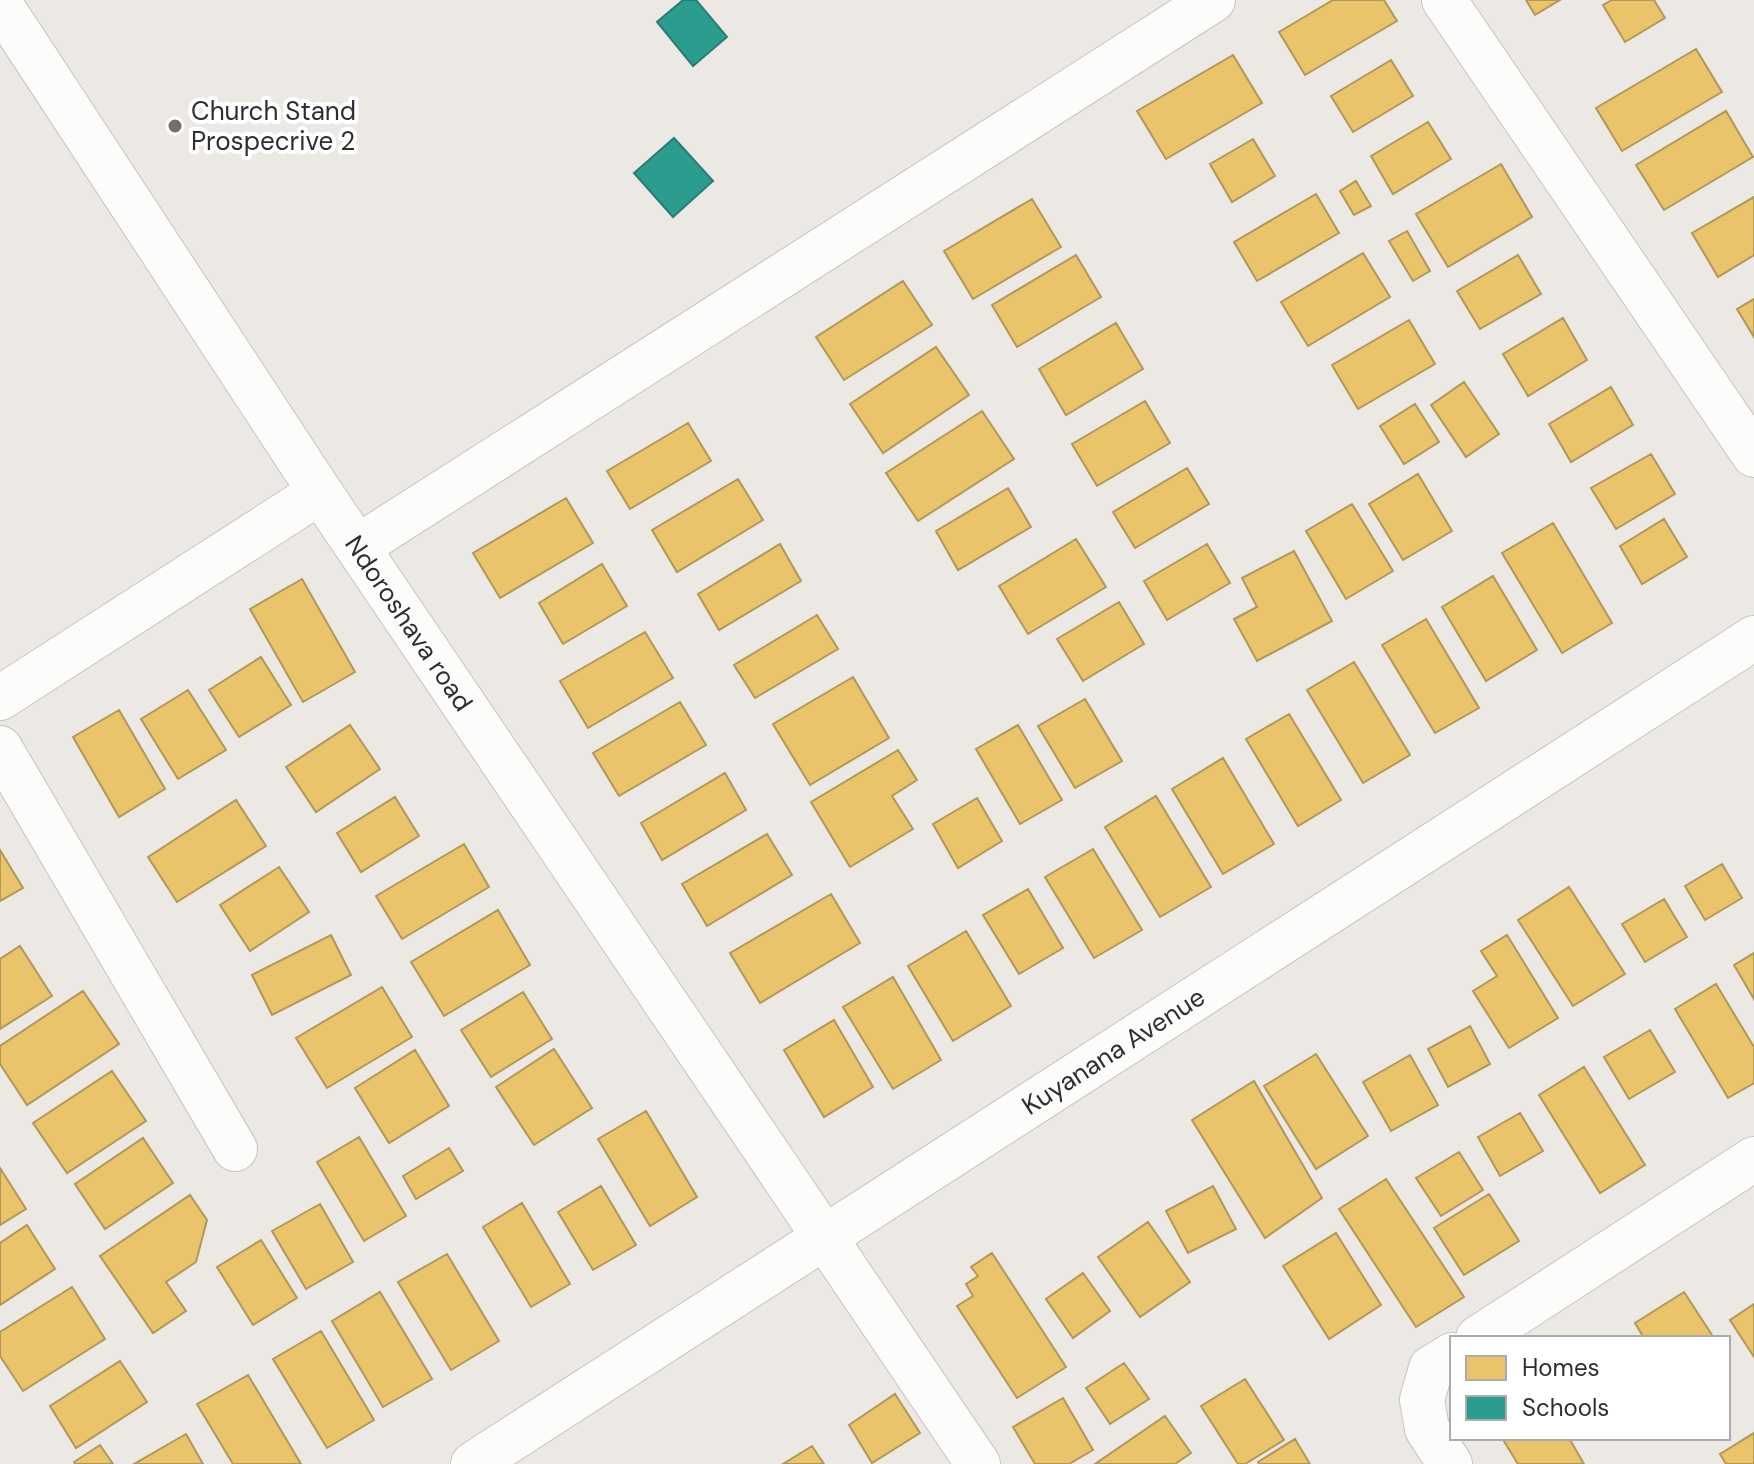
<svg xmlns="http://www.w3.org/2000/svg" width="1754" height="1464" font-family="'DM Sans',sans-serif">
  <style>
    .homes { fill: #e9c46a; stroke: #b19758; stroke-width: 2 }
    .schools { fill: #2a9d8f; stroke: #2b7c72; stroke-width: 2 }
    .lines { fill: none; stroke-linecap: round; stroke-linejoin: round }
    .minor-casing { stroke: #c5c4c5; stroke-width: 46 }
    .minor { stroke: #fcfcfb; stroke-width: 44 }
    .poi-dot { fill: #706f6e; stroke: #fff; stroke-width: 3 }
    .labels { text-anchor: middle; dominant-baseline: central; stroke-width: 8; stroke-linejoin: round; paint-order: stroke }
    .poi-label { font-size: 26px; fill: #2e2e2e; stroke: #fff; text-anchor: start }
    .street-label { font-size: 26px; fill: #2e2e2e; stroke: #fff }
  </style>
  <rect width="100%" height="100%" fill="#ece8e4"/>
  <!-- homes -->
  <path class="homes" d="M 1333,0 L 1384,0 L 1397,21 L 1305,75 L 1279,32 Z
    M 1526,0 L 1560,0 L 1535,15 Z
    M 1612,0 L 1654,0 L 1665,18 L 1625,42 L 1603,5 Z
    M 1696,49 L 1722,92 L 1622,151 L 1596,108 Z
    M 1233,55 L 1262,103 L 1166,159 L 1137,111 Z
    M 1391,60 L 1413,96 L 1353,132 L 1331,96 Z
    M 1726,111 L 1753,157 L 1664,210 L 1636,165 Z
    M 1428,122 L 1451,159 L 1393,194 L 1371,156 Z
    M 1253,139 L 1275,176 L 1232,202 L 1210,164 Z
    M 1501,164 L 1532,217 L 1448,267 L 1416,214 Z
    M 1356,181 L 1371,206 L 1354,215 L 1340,191 Z
    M 1316,194 L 1339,233 L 1257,281 L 1234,242 Z
    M 1754,197 L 1754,255 L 1718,277 L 1692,233 Z
    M 1032,199 L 1061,247 L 973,299 L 944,251 Z
    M 1407,231 L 1430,271 L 1413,281 L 1389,241 Z
    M 1363,253 L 1390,297 L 1308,346 L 1281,302 Z
    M 1076,255 L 1101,297 L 1017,347 L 992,305 Z
    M 1518,255 L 1541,294 L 1480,329 L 1457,291 Z
    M 903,281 L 932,325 L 844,380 L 816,337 Z
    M 1754,299 L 1754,337 L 1737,309 Z
    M 1563,318 L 1587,360 L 1528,396 L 1503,354 Z
    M 1409,320 L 1435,364 L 1358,409 L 1332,365 Z
    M 1116,323 L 1143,369 L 1066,415 L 1039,369 Z
    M 936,347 L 969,395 L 883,453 L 850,404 Z
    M 1464,382 L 1499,434 L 1466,457 L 1431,405 Z
    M 1611,387 L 1633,425 L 1571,462 L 1549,424 Z
    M 1145,401 L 1170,443 L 1097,486 L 1072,444 Z
    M 1415,404 L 1439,442 L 1404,464 L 1380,426 Z
    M 982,411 L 1014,459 L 918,521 L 886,473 Z
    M 688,423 L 711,461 L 630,509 L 607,471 Z
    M 1651,454 L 1675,494 L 1616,529 L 1591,488 Z
    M 1187,468 L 1209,504 L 1135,548 L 1113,512 Z
    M 1418,474 L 1452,531 L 1403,560 L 1369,504 Z
    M 738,479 L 763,520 L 677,572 L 652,530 Z
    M 1008,488 L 1031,527 L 958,570 L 936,531 Z
    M 566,498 L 593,543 L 500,598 L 473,553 Z
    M 1352,504 L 1393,571 L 1346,599 L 1306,531 Z
    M 1664,519 L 1687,557 L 1642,584 L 1620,546 Z
    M 1553,523 L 1612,623 L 1562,653 L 1502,553 Z
    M 1076,539 L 1106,587 L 1028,634 L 999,586 Z
    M 780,544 L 801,581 L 719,630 L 698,594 Z
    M 1207,544 L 1230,583 L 1167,620 L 1144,581 Z
    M 1294,551 L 1332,621 L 1257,661 L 1234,619 L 1257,607 L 1242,578 Z
    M 602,564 L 627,606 L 563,644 L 539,603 Z
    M 1493,576 L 1537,650 L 1486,681 L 1442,607 Z
    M 302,579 L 355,672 L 303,702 L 250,609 Z
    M 1119,602 L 1144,644 L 1083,681 L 1057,639 Z
    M 817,615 L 838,649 L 755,698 L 734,665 Z
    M 1426,619 L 1479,708 L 1435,733 L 1382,645 Z
    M 645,632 L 673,678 L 588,728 L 560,681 Z
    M 261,657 L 291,705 L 239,737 L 209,690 Z
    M 1354,662 L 1410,755 L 1363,783 L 1307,690 Z
    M 853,677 L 889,738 L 810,785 L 773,724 Z
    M 188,690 L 226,750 L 178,779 L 141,719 Z
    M 1085,699 L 1122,761 L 1075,788 L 1038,726 Z
    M 680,702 L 706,745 L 619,796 L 593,753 Z
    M 119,710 L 165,789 L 119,817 L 73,737 Z
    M 1289,714 L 1341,800 L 1298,826 L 1246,739 Z
    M 350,725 L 380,769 L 316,812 L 286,767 Z
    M 1018,725 L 1062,800 L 1020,824 L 976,749 Z
    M 898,750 L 917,780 L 892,796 L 913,829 L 850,867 L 811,802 Z
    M 1223,758 L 1274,844 L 1223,874 L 1172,789 Z
    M 725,773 L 746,810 L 662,860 L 641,823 Z
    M 1156,796 L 1211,887 L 1160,917 L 1105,827 Z
    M 395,797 L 419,836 L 361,872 L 337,833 Z
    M 977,798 L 1002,841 L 958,868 L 933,824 Z
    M 236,800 L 266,846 L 177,902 L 148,857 Z
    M 767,834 L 792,875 L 707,926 L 682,884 Z
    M 464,844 L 489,887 L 402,939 L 376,896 Z
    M 1093,849 L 1142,930 L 1094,958 L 1045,877 Z
    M 0,850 L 23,888 L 0,901 Z
    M 1722,864 L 1742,898 L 1705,920 L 1685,886 Z
    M 279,867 L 309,912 L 250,951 L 220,905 Z
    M 1569,887 L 1625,974 L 1573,1006 L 1518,920 Z
    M 1028,889 L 1063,948 L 1019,974 L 983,915 Z
    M 831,894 L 860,943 L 760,1003 L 730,953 Z
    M 1664,899 L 1687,937 L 1645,962 L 1622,924 Z
    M 498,910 L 530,965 L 444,1016 L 411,962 Z
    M 966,931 L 1011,1006 L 953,1041 L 908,966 Z
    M 331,935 L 351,975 L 272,1015 L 252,975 Z
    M 1507,935 L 1558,1018 L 1509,1048 L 1473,991 L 1497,976 L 1481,951 Z
    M 20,946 L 52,996 L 0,1029 L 0,959 Z
    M 1754,953 L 1754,999 L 1734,965 Z
    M 893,977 L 941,1060 L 893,1089 L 843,1007 Z
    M 1716,984 L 1754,1047 L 1754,1083 L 1728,1098 L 1675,1009 Z
    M 382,987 L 412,1037 L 327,1088 L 296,1038 Z
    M 83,991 L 119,1044 L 27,1105 L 0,1064 L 0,1046 Z
    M 523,992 L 552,1039 L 491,1077 L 461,1030 Z
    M 834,1020 L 873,1087 L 824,1117 L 784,1050 Z
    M 1470,1026 L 1490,1064 L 1448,1087 L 1428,1049 Z
    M 1650,1030 L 1675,1072 L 1629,1099 L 1604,1057 Z
    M 554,1049 L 592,1108 L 534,1145 L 496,1087 Z
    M 415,1050 L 449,1106 L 389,1143 L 355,1088 Z
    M 1316,1054 L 1368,1136 L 1316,1169 L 1264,1086 Z
    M 1410,1055 L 1438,1105 L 1391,1131 L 1363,1082 Z
    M 1584,1067 L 1645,1165 L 1600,1193 L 1539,1095 Z
    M 112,1071 L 146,1121 L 67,1173 L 33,1123 Z
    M 1254,1081 L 1322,1198 L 1265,1238 L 1192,1120 Z
    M 646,1111 L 697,1197 L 650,1226 L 598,1139 Z
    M 1520,1113 L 1543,1151 L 1500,1176 L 1478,1137 Z
    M 359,1137 L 406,1216 L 364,1241 L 317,1162 Z
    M 143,1138 L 173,1183 L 105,1229 L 75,1184 Z
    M 449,1148 L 463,1171 L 416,1199 L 403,1176 Z
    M 1459,1152 L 1483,1190 L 1441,1216 L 1416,1178 Z
    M 0,1168 L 26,1209 L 0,1225 Z
    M 1386,1179 L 1464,1297 L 1416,1327 L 1339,1209 Z
    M 601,1186 L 636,1245 L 593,1270 L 558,1212 Z
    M 1213,1186 L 1236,1229 L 1188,1253 L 1166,1211 Z
    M 1489,1194 L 1519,1241 L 1464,1275 L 1434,1228 Z
    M 190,1195 L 207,1220 L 196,1262 L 166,1282 L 186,1311 L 153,1333 L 100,1256 Z
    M 522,1203 L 570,1284 L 531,1307 L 483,1227 Z
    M 320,1204 L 353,1262 L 306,1289 L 272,1231 Z
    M 1148,1222 L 1190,1282 L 1140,1317 L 1098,1257 Z
    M 27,1225 L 55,1269 L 0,1305 L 0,1243 Z
    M 1336,1233 L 1381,1305 L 1329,1339 L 1283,1266 Z
    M 261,1240 L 297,1298 L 253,1325 L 217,1267 Z
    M 992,1253 L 1066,1367 L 1017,1398 L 957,1306 L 973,1296 L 966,1284 L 978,1276 L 971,1267 Z
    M 447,1254 L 499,1341 L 451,1370 L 398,1282 Z
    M 1083,1273 L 1110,1311 L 1073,1338 L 1046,1299 Z
    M 72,1287 L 105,1339 L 23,1391 L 0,1356 L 0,1332 Z
    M 380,1292 L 432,1379 L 383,1407 L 332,1321 Z
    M 1684,1292 L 1714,1338 L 1644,1338 L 1635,1323 Z
    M 1754,1304 L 1754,1357 L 1730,1320 Z
    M 321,1331 L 374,1420 L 327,1448 L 273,1359 Z
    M 120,1361 L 147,1402 L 76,1448 L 50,1406 Z
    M 1124,1363 L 1149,1399 L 1110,1424 L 1086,1388 Z
    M 248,1375 L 301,1464 L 233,1464 L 197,1404 Z
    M 1245,1379 L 1284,1440 L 1245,1464 L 1238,1464 L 1201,1406 Z
    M 895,1394 L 920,1433 L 872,1463 L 849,1425 Z
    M 1063,1398 L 1093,1450 L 1069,1464 L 1035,1464 L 1013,1427 Z
    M 1165,1416 L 1191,1453 L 1175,1464 L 1095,1464 Z
    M 1754,1433 L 1754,1464 L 1726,1464 L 1720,1454 Z
    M 186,1434 L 203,1464 L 134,1464 Z
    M 1502,1438 L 1569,1438 L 1584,1464 L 1518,1464 Z
    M 1295,1439 L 1310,1464 L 1259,1464 L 1258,1462 Z
    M 100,1445 L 113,1464 L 75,1464 L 74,1462 Z
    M 812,1446 L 824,1464 L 783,1464 Z"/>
  <!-- schools -->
  <path class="schools" d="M 683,0 L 696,0 L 727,37 L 693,66 L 657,22 Z
    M 674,138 L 713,181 L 673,217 L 634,173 Z"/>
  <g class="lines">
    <!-- minor casing -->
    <g class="minor-casing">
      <g id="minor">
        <path d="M 1444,0 L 1754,455"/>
        <path id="s1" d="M 0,4 L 320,492 L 978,1464"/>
        <path d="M 359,546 L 1213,0"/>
        <path d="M 0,698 L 320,492"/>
        <path d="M 0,748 L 235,1149"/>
        <path d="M 1478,1338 L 1754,1159"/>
        <path id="s2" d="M 473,1464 L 1754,638"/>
        <path d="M 1450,1464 L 1427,1429 L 1422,1400 L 1431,1368 L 1452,1355"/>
      </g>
    </g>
    <!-- minor -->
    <use href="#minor" class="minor"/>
  </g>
  <!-- markers -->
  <circle class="poi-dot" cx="175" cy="126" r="8"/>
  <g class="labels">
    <!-- poi labels -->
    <g class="poi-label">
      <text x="191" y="111">Church Stand<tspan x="191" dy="30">Prospecrive 2</tspan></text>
    </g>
    <!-- street labels -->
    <g class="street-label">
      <text stroke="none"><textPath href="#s1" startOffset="742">Ndoroshava road</textPath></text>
      <text stroke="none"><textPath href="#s2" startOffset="762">Kuyanana Avenue</textPath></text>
    </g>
  </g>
  <!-- legend -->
  <rect x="1450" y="1336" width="280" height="104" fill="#ffffff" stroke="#ababab" stroke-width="2"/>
  <rect x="1466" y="1356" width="40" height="24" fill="#e9c46a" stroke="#ababab" stroke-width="2"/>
  <text x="1522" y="1376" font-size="24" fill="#2e2e2e">Homes</text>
  <rect x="1466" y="1396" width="40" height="24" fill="#2a9d8f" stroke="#ababab" stroke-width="2"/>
  <text x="1522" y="1416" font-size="24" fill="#2e2e2e">Schools</text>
</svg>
